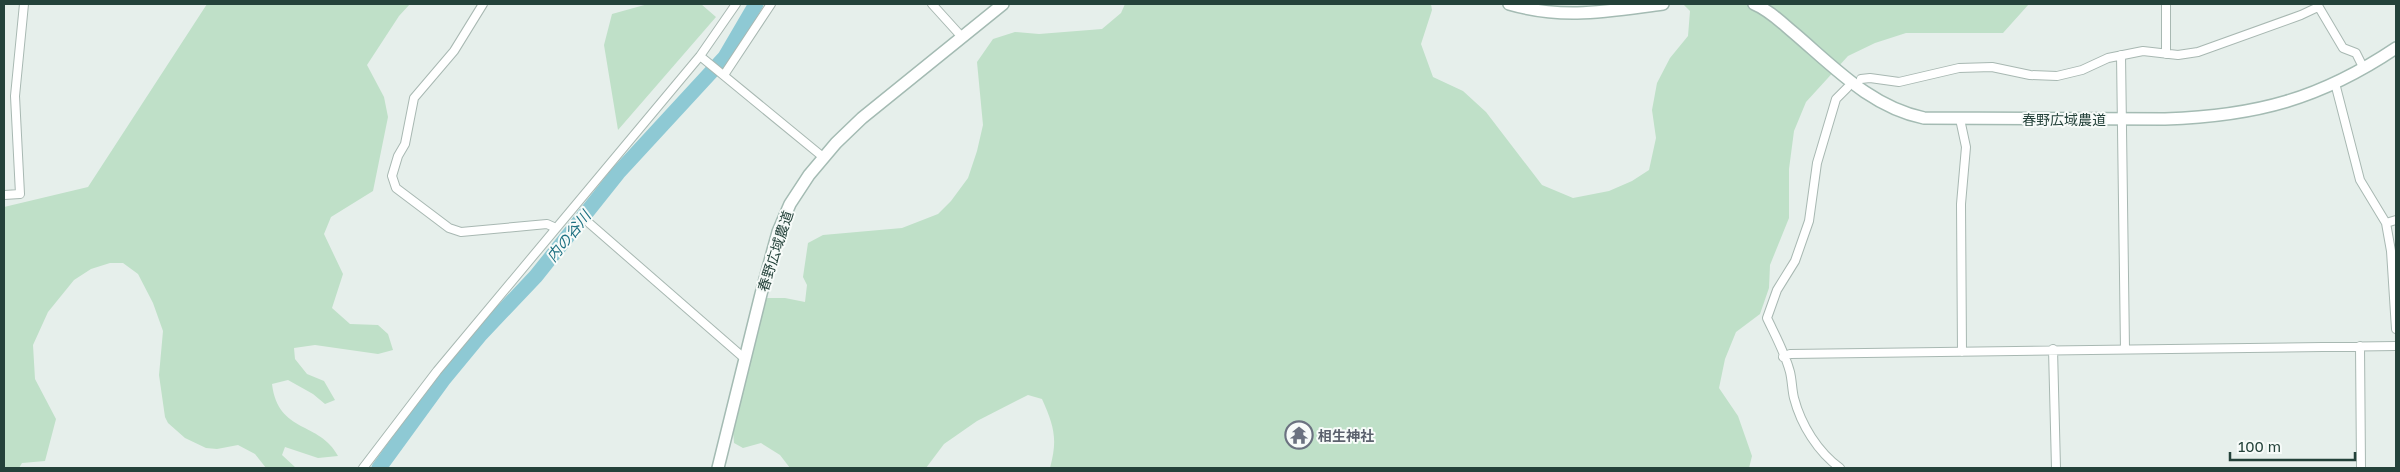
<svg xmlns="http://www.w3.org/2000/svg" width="2400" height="472" font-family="'Golos Text','Noto Sans JP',sans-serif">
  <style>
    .green { fill: #bfe0c8 }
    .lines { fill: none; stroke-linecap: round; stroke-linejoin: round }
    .river { stroke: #8ec9d4; stroke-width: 15 }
    .street-casing { stroke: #a8b8b2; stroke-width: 10 }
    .secondary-casing { stroke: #a4bbb3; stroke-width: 14 }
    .street { stroke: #fff; stroke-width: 8 }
    .secondary { stroke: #fff; stroke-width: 11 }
    .labels { text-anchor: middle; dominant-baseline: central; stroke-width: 4; stroke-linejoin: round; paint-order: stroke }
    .street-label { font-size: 14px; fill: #24423a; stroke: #f7fbf9 }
    .worship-label { font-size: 14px; font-weight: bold; fill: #5b616d; stroke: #f7fbf9; text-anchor: start }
    .water-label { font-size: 15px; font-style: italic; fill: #1c6f80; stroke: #f7fbf9 }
  </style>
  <rect width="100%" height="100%" fill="#e6efeb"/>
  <!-- green -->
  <path class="green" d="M 207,4 L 410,4 L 399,16 L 367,65 L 384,97 L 388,117 L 373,191 L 331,217 L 324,234 L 343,274 L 332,308 L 350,324 L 378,325 L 388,334 L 393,350 L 378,354 L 315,345 L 294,348 L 295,359 L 307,374 L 324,381 L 335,400 L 325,404 L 313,394 L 288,380 L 272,384 C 278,434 320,421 338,456 L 318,458 L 285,447 L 282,455 L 296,468 L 266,468 L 255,454 L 238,445 L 217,449 L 206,448 L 185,438 L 168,423 L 165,417 L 159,375 L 163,331 L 153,303 L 138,274 L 123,263 L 110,263 L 91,269 L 74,280 L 48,312 L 33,345 L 35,379 L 56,419 L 45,461 L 22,463 L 19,468 L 4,468 L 4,207 L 88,187 Z
    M 648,4 L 701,4 L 716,17 L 618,130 L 604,45 L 612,14 Z
    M 1125,4 L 1431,4 L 1432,10 L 1421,44 L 1433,77 L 1463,91 L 1486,112 L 1542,185 L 1573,198 L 1609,191 L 1632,181 L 1649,170 L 1656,138 L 1652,110 L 1657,83 L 1670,58 L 1688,36 L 1690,11 L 1683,4 L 2029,4 L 2003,33 L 1906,33 L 1875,43 L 1848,56 L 1806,102 L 1794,131 L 1789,169 L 1789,218 L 1770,265 L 1769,288 L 1760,314 L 1736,332 L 1725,359 L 1719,388 L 1738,416 L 1752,456 L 1749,468 L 1050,468 C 1058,439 1054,426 1042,399 L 1028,395 L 977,421 L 944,444 L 926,468 L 790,468 L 780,455 L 761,443 L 743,448 L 734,443 L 732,420 L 764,298 L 785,298 L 805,302 L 807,285 L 803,277 L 808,243 L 823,235 L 902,228 L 938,214 L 951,201 L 968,178 L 977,151 L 983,125 L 977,62 L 993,39 L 1015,32 L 1039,34 L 1102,29 L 1121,13 Z"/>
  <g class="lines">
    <!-- river -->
    <path class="river" d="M 379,468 L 443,380 L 481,334 L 536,276 L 618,173 L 725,57 L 756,4"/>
    <!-- street casing -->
    <g class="street-casing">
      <path id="street" d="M 483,4 L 454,51 L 414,98 L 405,144 L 398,156 L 392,176 L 396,188 L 449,228 L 461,232 L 547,224 L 556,228
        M 932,4 L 961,36
        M 2166,4 L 2166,54
        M 2317,4 L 2343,48 L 2356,53 L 2364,69
        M 2121,55 L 2125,349
        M 700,56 L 823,157
        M 724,75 L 771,4
        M 1861,79 L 1870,78 L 1899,82 L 1959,68 L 1992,67 L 2030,75 L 2057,76 L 2082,70 L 2108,58 L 2143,51 L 2178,55 L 2198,52 L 2301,15 L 2318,7
        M 2335,83 L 2360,180 L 2386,223 L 2391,251 L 2396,329
        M 1960,119 L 1966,147 L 1961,204 L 1962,352
        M 4,195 L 20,194 L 15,96 L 24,4
        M 589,223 L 744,358
        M 2386,223 L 2396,220
        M 2360,346 L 2361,468
        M 2053,349 L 2056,468
        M 1783,357 L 1790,354 L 2396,346
        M 363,468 L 437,371 L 700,56 L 736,4
        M 1840,468 C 1818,452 1801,425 1794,398 C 1792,390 1792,380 1790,372 C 1785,353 1775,335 1767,318 L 1777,290 L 1795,261 L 1809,221 L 1817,163 L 1836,99 L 1847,88"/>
    </g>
    <!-- secondary casing -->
    <g class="secondary-casing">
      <path id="secondary" d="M 1509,4 C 1564,20 1608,11 1663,4
        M 1754,4 C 1769,10 1782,23 1794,33 C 1835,68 1871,107 1924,118 L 2165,119 C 2256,116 2320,99 2396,48
        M 718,468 L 761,294 L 778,232 L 790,204 L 809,175 L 836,143 L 862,118 L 1003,4"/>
    </g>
    <!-- street -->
    <use href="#street" class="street"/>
    <!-- secondary -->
    <use href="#secondary" class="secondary"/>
  </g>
  <!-- icons -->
  <defs>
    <g id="temple-ring" transform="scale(1.4375)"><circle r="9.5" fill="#f7fbf9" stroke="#6b7280" stroke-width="1.5"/><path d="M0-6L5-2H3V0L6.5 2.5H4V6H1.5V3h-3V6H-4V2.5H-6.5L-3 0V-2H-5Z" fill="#6b7280"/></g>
  </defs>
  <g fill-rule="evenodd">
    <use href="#temple-ring" x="1299" y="435"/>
  </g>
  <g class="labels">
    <!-- street labels -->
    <g class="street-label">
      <text x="2064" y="119">春野広域農道</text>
      <text transform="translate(775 251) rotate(-72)">春野広域農道</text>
    </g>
    <!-- worship labels -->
    <g class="worship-label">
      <text x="1318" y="435">相生神社</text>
    </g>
    <!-- water labels -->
    <g class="water-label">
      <text transform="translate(568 236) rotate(-51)">内の谷川</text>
    </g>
  </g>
  <!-- border -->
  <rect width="2400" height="472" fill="none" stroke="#24423a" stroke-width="10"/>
  <!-- scale -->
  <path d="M2230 452v8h125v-8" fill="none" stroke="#24423a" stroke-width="2.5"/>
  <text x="2238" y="452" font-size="15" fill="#24423a" stroke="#f7fbf9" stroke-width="4" paint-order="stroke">100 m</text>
</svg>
